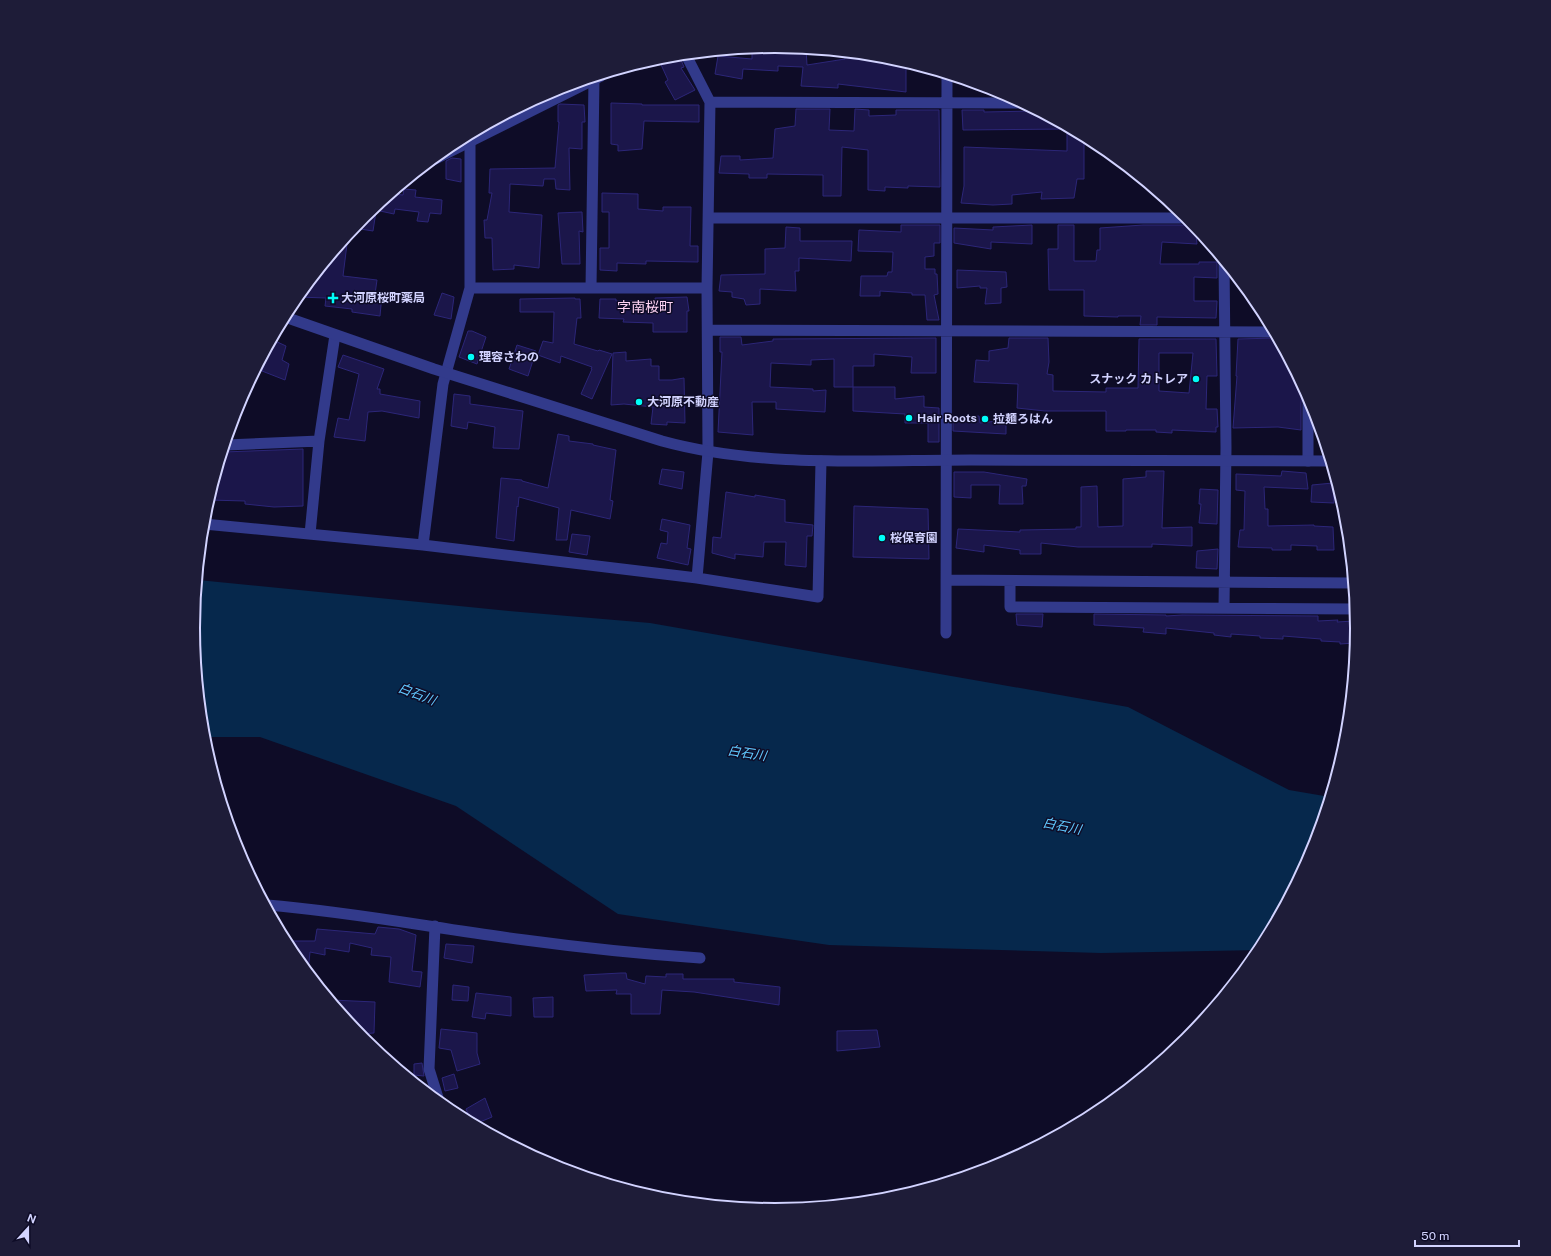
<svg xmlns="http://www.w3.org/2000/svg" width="1551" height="1256" font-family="'Public Sans','Noto Sans JP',sans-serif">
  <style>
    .water { fill: #06284c }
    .building { fill: #1b164a; stroke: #2c2678; fill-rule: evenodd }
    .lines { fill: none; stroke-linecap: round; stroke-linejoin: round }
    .minor { stroke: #323a8b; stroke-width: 11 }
    .tertiary { stroke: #323a8b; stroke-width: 11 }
    .poi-dot { fill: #00fdf8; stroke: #0e0c27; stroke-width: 1.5 }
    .labels { text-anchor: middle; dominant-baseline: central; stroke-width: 3; stroke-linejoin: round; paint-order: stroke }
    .poi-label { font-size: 12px; font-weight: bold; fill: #d2d3ff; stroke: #0e0c27; text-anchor: start }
    .water-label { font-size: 13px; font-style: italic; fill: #60c9ff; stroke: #0e0c27 }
    .quarter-label { font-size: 14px; fill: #ffd4f5; stroke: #0e0c27 }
    .rim { fill: none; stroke: #d2d3ff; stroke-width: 2 }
  </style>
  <rect width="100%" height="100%" fill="#0e0c27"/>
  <!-- water -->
  <path class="water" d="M 198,580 L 509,611 L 650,623 L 1128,707 L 1289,790 L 1330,797 L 1313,851 L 1260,950 L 1101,953 L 829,945 L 618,914 L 456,806 L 260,737 L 204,737 L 194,628 Z"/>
  <!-- building -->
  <path class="building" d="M 766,47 L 806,49 L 807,65 L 845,59 L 845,53 L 889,57 L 906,62 L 906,92 L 838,84 L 838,88 L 801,86 L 803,67 L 778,66 L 778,71 L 743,69 L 742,79 L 715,74 L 718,56 L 752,59 L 752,48 Z
    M 679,55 L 684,67 L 681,68 L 695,90 L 675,100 L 665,82 L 668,80 L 658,58 Z
    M 611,103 L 642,104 L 642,105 L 699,105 L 699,122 L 644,121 L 642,149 L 618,151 L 618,145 L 611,144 Z
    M 560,104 L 584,105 L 585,122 L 582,122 L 582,149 L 569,148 L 570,190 L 556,189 L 555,179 L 544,179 L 543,186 L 510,184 L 509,212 L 542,215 L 539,268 L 514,265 L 514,269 L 493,270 L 492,238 L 485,238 L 484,220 L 487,220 L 492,193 L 489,193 L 490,169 L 555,168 L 559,122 L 558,122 L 558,105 Z
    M 796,109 L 830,109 L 829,130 L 854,131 L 855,109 L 869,110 L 869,116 L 896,115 L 896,110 L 939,110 L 940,187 L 908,186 L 908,188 L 885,187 L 885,191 L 868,190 L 868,150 L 842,147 L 841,196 L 823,196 L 823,175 L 767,174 L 767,178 L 749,178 L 749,174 L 719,173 L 721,156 L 740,156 L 740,160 L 773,158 L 775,129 L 795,126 Z
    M 962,110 L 984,110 L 984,112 L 1036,111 L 1084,136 L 1084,179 L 1077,179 L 1074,198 L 1041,199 L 1042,192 L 1012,195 L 1012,204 L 993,205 L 961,203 L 964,186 L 964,147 L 1067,151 L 1067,129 L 963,130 Z
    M 452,158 L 461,159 L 461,182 L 446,179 L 446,161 Z
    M 404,189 L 416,190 L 415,197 L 442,200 L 441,214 L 430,213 L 428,222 L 417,221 L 419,212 L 395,209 L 394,214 L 380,211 L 381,202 L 391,194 L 403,195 Z
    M 602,193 L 638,194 L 638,209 L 663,211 L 663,207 L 691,207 L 690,246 L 698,246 L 698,262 L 646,261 L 646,264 L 617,263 L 617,271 L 600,270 L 600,248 L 609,248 L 609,212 L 602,212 Z
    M 377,205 L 373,231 L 354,228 L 364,216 Z
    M 582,212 L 583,232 L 579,231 L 580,264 L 562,264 L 558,213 Z
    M 1193,223 L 1203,236 L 1196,235 L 1197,244 L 1162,242 L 1160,264 L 1199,264 L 1199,262 L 1217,262 L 1217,278 L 1194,277 L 1194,301 L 1217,301 L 1216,318 L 1157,317 L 1157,325 L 1140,325 L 1141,316 L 1118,316 L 1118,317 L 1084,316 L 1084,290 L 1049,290 L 1048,249 L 1058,249 L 1058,225 L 1074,225 L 1074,261 L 1096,261 L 1097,250 L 1100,250 L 1100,228 L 1143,225 L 1188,225 Z
    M 901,225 L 940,225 L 940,243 L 934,243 L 934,256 L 925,257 L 925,269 L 935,269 L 935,274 L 937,274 L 938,294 L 934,295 L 939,320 L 927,320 L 925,295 L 912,295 L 912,293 L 880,291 L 880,296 L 860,296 L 861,276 L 887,276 L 888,272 L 892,272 L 893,252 L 858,251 L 859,230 L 901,232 Z
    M 1032,225 L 1032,244 L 991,242 L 991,249 L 954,243 L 954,228 L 993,230 L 993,227 Z
    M 786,227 L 800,228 L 800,241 L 852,241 L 851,261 L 799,258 L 799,271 L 795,271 L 796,291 L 760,289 L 760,304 L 746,305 L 744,299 L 732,297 L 732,292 L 719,291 L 721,275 L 765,274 L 765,249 L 785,248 Z
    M 348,236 L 343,276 L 377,280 L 375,294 L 382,294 L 380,316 L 352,312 L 352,309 L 325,306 L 326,298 L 298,297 L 319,271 L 325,271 L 327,262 Z
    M 957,270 L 1006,272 L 1007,287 L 1001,288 L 1001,303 L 985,304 L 987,288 L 980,288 L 980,286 L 957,288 Z
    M 442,293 L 454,297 L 451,319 L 434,315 Z
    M 687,297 L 689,311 L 687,311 L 687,332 L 653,332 L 653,323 L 623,322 L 624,319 L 599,318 L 600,299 L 616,299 L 616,301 L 655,301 L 655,298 Z
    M 575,298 L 575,299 L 580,299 L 581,318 L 577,318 L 574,344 L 598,351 L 599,350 L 612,354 L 592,399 L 581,394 L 592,369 L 591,369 L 592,367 L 561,356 L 560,363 L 538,355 L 543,341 L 553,343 L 554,312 L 520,312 L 520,299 Z
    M 468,331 L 472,331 L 486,337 L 477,364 L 459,357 Z
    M 720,337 L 741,337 L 742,345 L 773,341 L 773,339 L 936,338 L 936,373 L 911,373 L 912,357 L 874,354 L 874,366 L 853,366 L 853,387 L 834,387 L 834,359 L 811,360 L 811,365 L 771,363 L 770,387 L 813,389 L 813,391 L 826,390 L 825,412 L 776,409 L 776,402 L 752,402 L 753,435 L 718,432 L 722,352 L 720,352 Z
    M 1009,338 L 1048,338 L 1049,362 L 1047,374 L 1053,375 L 1053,391 L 1106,392 L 1106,388 L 1138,388 L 1139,339 L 1216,339 L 1217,376 L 1207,376 L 1206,409 L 1217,409 L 1218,427 L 1216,427 L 1216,432 L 1172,430 L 1172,433 L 1156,432 L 1156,430 L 1126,430 L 1126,431 L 1106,431 L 1106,411 L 1045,411 L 1017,408 L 1018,384 L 974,382 L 976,360 L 989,361 L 989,351 L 1008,348 ZM 1159,353 L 1193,353 L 1189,393 L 1159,391 Z
    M 1277,338 L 1308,395 L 1304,396 L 1301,402 L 1301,430 L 1278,427 L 1233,428 L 1237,376 L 1236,376 L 1238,339 Z
    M 273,340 L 286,346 L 282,360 L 289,364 L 285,380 L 262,371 L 265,363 L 261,361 Z
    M 517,345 L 536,351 L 528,376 L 509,369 Z
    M 626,352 L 626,361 L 651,359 L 651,366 L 659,366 L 659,380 L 672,380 L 684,378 L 685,423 L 667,422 L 667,425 L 651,424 L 653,407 L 624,404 L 611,405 L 613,353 Z
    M 343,355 L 384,369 L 377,389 L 380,389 L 380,394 L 420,401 L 419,418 L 382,411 L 368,412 L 365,441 L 334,437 L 338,418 L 349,420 L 359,374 L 338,367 Z
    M 853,387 L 895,387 L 895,399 L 924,396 L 924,407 L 939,408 L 939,442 L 928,442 L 928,423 L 905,423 L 905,414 L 853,411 Z
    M 454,394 L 470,396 L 470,404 L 523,411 L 519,449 L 493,448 L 495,427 L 468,422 L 467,429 L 451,426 Z
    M 979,416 L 980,423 L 1006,420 L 1006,434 L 953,431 L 953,418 Z
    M 558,434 L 569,436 L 569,441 L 593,444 L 593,445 L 616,450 L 610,500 L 613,501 L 610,519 L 571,510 L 567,540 L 556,540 L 559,508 L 519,497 L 518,507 L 517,506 L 514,541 L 496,538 L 501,478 L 522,480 L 522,481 L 548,488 Z
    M 303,449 L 303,506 L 274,507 L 245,504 L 245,501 L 209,500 L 224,452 Z
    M 662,469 L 684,472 L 682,489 L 659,484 Z
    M 1146,471 L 1164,471 L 1162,528 L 1192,527 L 1192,546 L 1152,544 L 1152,547 L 1078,547 L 1041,543 L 1041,554 L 1020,554 L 1020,550 L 984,545 L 984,552 L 956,548 L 958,529 L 1020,532 L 1020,530 L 1076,529 L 1076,527 L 1081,527 L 1081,487 L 1097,486 L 1098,527 L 1123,526 L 1123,479 L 1146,477 Z
    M 1282,471 L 1306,473 L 1308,489 L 1264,487 L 1265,509 L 1268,509 L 1268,526 L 1314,525 L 1314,526 L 1333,527 L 1334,550 L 1317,550 L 1317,546 L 1291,545 L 1291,550 L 1272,550 L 1272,548 L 1238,547 L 1240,530 L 1244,530 L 1245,491 L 1236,490 L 1236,474 L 1281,476 Z
    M 954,472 L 984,472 L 1027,479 L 1026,486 L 1022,486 L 1023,504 L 999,504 L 1000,485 L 971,485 L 971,498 L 954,497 Z
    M 1333,483 L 1334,503 L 1311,502 L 1312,485 Z
    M 1200,489 L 1218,490 L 1217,524 L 1199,523 L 1201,504 L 1199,504 Z
    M 726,492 L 755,497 L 755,495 L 785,500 L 785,522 L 813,525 L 812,536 L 807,536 L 806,567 L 785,565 L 786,542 L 764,542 L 763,557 L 735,554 L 735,559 L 712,553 L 713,537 L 721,538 Z
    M 854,506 L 928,509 L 929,559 L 853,557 Z
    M 662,519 L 690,525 L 687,548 L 691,549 L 688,565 L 657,558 L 661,543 L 667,544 L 668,532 L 660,530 Z
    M 572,534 L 590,536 L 587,555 L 569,552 Z
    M 1218,549 L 1217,569 L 1196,568 L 1197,551 Z
    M 1016,614 L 1043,614 L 1042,627 L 1017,625 Z
    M 1094,614 L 1166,615 L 1166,616 L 1182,615 L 1318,616 L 1318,621 L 1338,620 L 1337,622 L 1354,621 L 1355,643 L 1340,644 L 1340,642 L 1321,641 L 1321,639 L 1283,636 L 1283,639 L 1260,638 L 1260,636 L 1231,634 L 1231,637 L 1214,635 L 1214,633 L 1166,628 L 1166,634 L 1143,632 L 1144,628 L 1094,625 Z
    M 378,927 L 399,929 L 416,935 L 412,971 L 422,972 L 420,987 L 389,982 L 391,957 L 371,955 L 372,948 L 350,943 L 349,952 L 325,948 L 325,955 L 310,952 L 308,972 L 291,951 L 286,941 L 315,941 L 317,929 L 375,934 Z
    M 446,944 L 474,946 L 472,963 L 444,958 Z
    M 621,973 L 626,973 L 627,979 L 645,984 L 646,976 L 666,977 L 666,974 L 683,974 L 683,979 L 734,979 L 734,982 L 780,987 L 779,1005 L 694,992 L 662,990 L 660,1014 L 631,1014 L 631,994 L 616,994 L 617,990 L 586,991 L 584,975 Z
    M 453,985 L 469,987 L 468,1001 L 452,1000 Z
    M 476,993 L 511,997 L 511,1016 L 486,1013 L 485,1019 L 472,1017 Z
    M 553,997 L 553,1017 L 534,1017 L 533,998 Z
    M 332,1000 L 375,1002 L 374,1033 L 359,1034 Z
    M 441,1029 L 477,1033 L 477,1053 L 480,1064 L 457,1071 L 451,1050 L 439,1048 Z
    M 877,1030 L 880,1047 L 837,1051 L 837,1031 Z
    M 422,1063 L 424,1076 L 414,1075 L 414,1064 Z
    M 454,1074 L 458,1088 L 445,1091 L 442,1078 Z
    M 485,1098 L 492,1117 L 475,1124 L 472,1123 L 466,1109 Z"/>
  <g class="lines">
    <!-- minor -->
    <path class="minor" d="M 710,102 L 1021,103
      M 709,218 L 1188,218
      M 470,288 L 707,288
      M 591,288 L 594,78
      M 708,330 L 1274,332
      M 1308,402 L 1308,461
      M 226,445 L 319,441
      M 204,524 L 423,545 L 697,578 L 708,452 L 707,288 L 710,102 L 686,55
      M 310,534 L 319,441 L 335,335
      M 423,545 L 443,384 L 470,288 L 470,142
      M 697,578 L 818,597 L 821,461
      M 946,580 L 1353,583
      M 1010,581 L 1010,607 L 1356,609
      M 1224,608 L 1226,448 L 1224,262
      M 946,633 L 947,75
      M 267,905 C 354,912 439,929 525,940 C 584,948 642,954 700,958
      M 435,926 L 429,1069 L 439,1101"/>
    <!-- tertiary -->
    <path class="tertiary" d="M 433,160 L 601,76
      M 285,317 L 434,369 L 662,441 C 760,468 869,460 970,460 C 1090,460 1210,461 1330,461"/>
  </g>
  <!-- markers -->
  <g class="poi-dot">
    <path d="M331 292h4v4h4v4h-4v4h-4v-4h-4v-4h4z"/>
    <circle cx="471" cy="357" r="4"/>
    <circle cx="1196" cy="379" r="4"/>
    <circle cx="639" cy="402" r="4"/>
    <circle cx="909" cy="418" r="4"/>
    <circle cx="985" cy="419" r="4"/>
    <circle cx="882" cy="538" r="4"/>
  </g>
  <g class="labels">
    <!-- poi labels -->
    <g class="poi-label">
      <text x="341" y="298">大河原桜町薬局</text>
      <text x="479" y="357">理容さわの</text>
      <text x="1188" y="379" text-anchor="end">スナック カトレア</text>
      <text x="647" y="402">大河原不動産</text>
      <text x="917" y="418">Hair Roots</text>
      <text x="993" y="419">拉麺ろはん</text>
      <text x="890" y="538">桜保育園</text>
    </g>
    <!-- water labels -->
    <g class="water-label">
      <text transform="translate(417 694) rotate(21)">白石川</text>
      <text transform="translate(747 753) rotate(9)">白石川</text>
      <text transform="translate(1062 826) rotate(11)">白石川</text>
    </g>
    <!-- quarter labels -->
    <g class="quarter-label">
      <text x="645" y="307">字南桜町</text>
    </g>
  </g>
  <!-- crop -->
  <path d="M0 0H1551V1256H0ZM200 628a575 575 0 1 1 1150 0a575 575 0 1 1-1150 0Z" fill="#1e1c38" fill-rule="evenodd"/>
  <path class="rim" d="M200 628a575 575 0 1 1 1150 0a575 575 0 1 1-1150 0Z"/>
  <!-- north arrow -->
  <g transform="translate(28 1228) rotate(21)" stroke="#0e0c27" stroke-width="3" paint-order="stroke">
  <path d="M0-3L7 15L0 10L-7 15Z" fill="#d2d3ff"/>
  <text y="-6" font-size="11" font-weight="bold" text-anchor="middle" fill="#d2d3ff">N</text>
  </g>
  <!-- scale -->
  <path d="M1415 1240v6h104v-6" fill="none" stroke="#d2d3ff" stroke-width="2"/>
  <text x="1421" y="1240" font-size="12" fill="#d2d3ff" stroke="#0e0c27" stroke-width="3" paint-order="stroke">50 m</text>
</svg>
